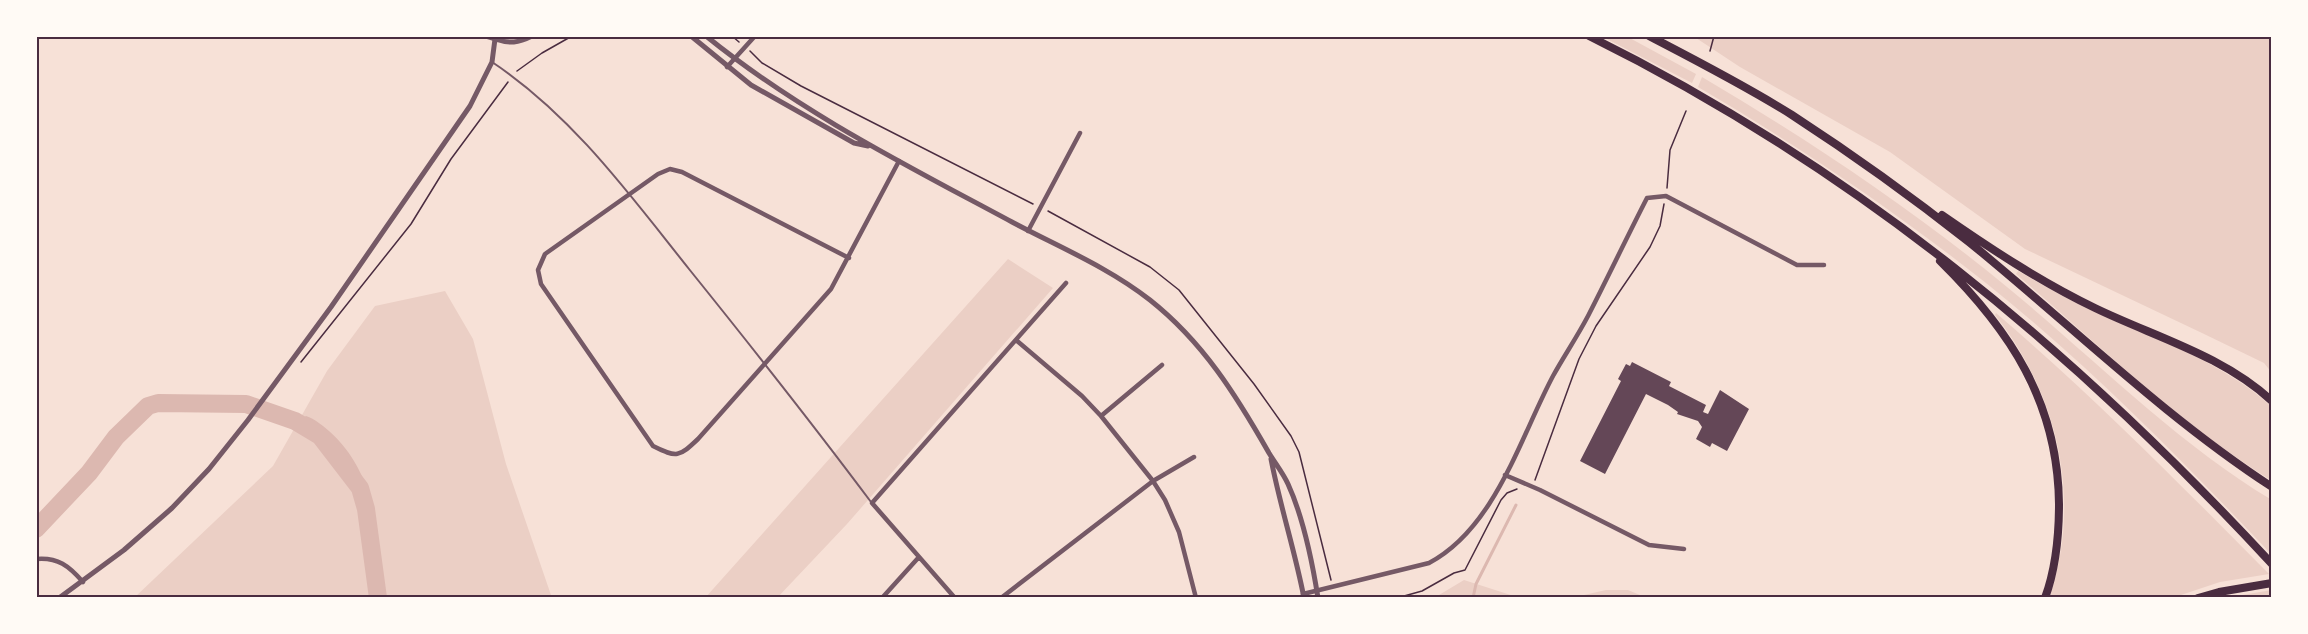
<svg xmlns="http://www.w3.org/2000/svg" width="2308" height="634" font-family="'Exo 2',sans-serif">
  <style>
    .green { fill: #ebcfc5 }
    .water { fill: #dcb8b0 }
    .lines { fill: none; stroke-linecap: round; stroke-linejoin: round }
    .stream { stroke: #dcb8b0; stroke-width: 3 }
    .river { stroke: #dcb8b0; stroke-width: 18 }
    .building { fill: #644757 }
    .path { stroke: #4a2c40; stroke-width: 1.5 }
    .service { stroke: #755966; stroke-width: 2 }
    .minor { stroke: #755966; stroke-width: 4.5 }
    .tertiary { stroke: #755966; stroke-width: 5 }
    .motorway { stroke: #4a2c40; stroke-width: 8 }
    .neatline { fill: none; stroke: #4a2c40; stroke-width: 2 }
  </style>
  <rect width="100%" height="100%" fill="#f7e1d7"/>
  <!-- green -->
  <path class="green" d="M 1601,36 L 1626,36 L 1696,74 L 1692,83 Z
    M 1693,36 L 2272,36 L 2272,373 L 2264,363 L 2202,333 L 2025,249 L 1890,152 L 1740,67 Z
    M 1702,77 C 1809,140 1911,208 2007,287 C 2095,359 2174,441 2272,500 L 2272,555 C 2182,460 2089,365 1986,283 C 1895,211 1799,146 1698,87 Z
    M 1008,259 L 1053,288 L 847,524 L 777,598 L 705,598 Z
    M 2018,271 C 2046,287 2074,303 2104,316 C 2162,342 2224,363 2272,407 L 2272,481 C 2179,423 2100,346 2016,274 Z
    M 445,291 L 473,339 L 506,464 L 552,598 L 134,598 L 273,466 L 327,371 L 375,306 Z
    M 1996,313 C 2092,395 2180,484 2269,574 L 2220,582 L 2172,598 L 2049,598 C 2083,501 2058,394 1995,315 Z
    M 1464,580 L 1520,598 L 1434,598 Z
    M 1606,590 L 1628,590 L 1647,598 L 1571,598 Z
    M 2272,590 L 2272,598 L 2224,598 Z"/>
  <!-- water -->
  <path class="water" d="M 306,416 C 315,419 322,425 329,431 C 356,455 367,483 375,517 L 370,518 C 361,473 343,442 302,419 Z"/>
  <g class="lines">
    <!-- stream -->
    <path class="stream" d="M 1473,598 L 1476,584 L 1516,505"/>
    <!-- river -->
    <path class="river" d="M 36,529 L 89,473 L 116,437 L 148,406 L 158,403 L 246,404 L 295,421 L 320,436 L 360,488 L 366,509 L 378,598"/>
  </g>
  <!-- building -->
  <path class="building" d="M 1632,362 L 1671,382 L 1669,386 L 1706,405 L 1703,412 L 1708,414 L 1720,390 L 1749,409 L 1727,451 L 1712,443 L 1710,447 L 1696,439 L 1702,427 L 1698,421 L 1677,414 L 1678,412 L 1668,405 L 1646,394 L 1605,474 L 1580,461 L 1621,381 L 1618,379 L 1626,364 L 1630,366 Z"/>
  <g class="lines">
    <!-- path -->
    <path class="path" d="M 732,36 L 739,42
      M 750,51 L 762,63 L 801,86 L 1033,204
      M 1710,51 L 1714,36
      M 517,71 L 542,53 L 572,36
      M 1667,188 L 1670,150 L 1686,111
      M 1048,211 L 1150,267 L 1179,290 L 1254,384 L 1291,436 L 1299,452 L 1331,580
      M 301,362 L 411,224 L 451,159 L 508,82
      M 1535,480 L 1579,359 L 1596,326 L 1650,247 L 1660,226 L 1664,204
      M 1397,598 L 1422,591 L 1454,573 L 1465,570 L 1501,500 L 1507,493 L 1517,489"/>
    <!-- service -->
    <path class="service" d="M 492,62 C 572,115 630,195 689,269 C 751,346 812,423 871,502"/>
    <!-- minor -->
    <path class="minor" d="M 485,36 L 495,39
      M 727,67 L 755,36
      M 1028,231 L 1080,133
      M 849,258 L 682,172 L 670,169 L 658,174 L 545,254 L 538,270 L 541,284 L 653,446 C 677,458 679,457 698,439 L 831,289 L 899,161
      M 1016,340 L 1082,396 L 1101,416 L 1153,481 L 1165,500 L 1179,532 L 1196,598
      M 1101,416 L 1162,365
      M 1505,475 L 1540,490 L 1649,545 L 1684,549
      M 36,559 C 58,557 69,566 83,582
      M 1303,594 L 1429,563 C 1495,528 1520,438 1553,376 C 1564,356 1577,337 1588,316 C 1608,277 1627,237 1647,198 L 1666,196 L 1797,265 L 1824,265
      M 882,598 L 919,557
      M 955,598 L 872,503 L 1066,283
      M 1001,598 L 1153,481 L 1194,457"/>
    <!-- tertiary -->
    <path class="tertiary" d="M 691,36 L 751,85 L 854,143 L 868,146
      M 706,36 C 800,112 906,165 1012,222 C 1059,247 1108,267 1150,300 C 1203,342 1236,395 1269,453 C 1275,463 1283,473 1288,484 C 1304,519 1312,560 1318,598
      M 495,39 C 510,44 518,43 532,36
      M 1271,459 C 1280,506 1295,551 1304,598
      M 59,598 L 124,550 L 172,508 L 209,469 L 248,420 L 331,307 L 470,106 L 492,62 L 495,39"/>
    <!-- motorway -->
    <path class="motorway" d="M 1589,36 C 1854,167 2072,348 2272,564
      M 1649,36 C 1697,61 1746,86 1792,115 C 1852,154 1912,197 1969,242 C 2070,324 2163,416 2272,487
      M 1942,215 C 1991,249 2041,282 2095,308 C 2155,337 2222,355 2272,401
      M 1940,261 C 2010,330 2058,402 2059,504 C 2059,535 2056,568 2045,598
      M 2198,598 L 2219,592 L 2272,583"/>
  </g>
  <!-- border -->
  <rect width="2308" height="634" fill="none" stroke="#fffaf5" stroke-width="75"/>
  <rect x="38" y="38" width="2232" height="558" class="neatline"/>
</svg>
